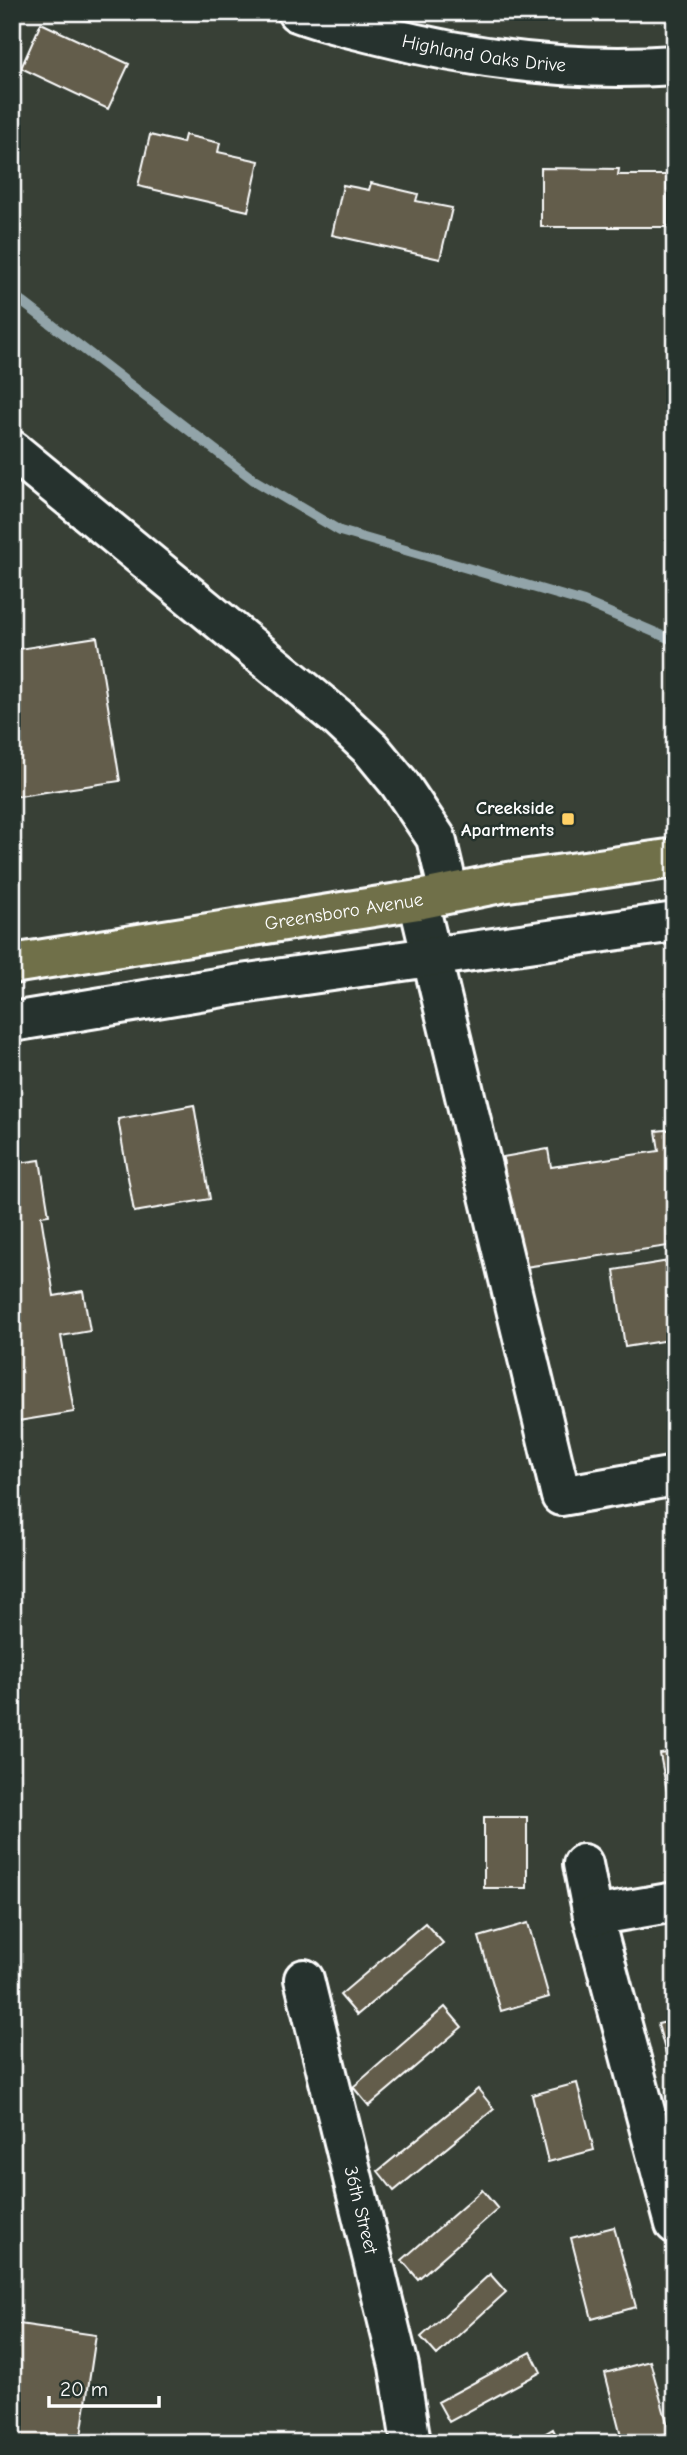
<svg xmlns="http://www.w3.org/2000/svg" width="687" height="2455" font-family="'Comic Neue',sans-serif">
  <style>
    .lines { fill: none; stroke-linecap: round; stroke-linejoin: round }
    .stream { stroke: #92a4a9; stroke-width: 10 }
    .building { fill: #635d4c; stroke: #fff; stroke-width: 2 }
    .minor-casing { stroke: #fff; stroke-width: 44 }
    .major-casing { stroke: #fff; stroke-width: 44 }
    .minor { stroke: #26332d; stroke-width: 38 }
    .major { stroke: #6f704a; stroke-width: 38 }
    .poi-dot { fill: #ffd166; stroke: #26332d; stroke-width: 2.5 }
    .labels { text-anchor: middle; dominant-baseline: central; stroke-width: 5; stroke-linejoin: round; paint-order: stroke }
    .street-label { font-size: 19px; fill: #fff; stroke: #26332d }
    .poi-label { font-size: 19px; font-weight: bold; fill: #fff; stroke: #26332d; text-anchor: end }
  </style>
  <rect width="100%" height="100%" fill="#384036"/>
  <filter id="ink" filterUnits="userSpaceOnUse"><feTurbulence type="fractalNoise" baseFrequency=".0143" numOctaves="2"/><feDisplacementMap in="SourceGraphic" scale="14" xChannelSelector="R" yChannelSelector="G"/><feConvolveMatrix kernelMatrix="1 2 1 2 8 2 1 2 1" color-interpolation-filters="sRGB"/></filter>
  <g filter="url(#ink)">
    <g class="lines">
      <!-- stream -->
      <path class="stream" d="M 12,294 L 254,480 L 340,531 L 584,602 L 675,641"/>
    </g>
    <!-- building -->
    <path class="building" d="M 41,23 L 129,64 L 108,109 L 21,68 Z
      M 150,135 L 183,143 L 185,135 L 220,143 L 218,152 L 259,161 L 248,211 L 138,186 Z
      M 541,168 L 619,169 L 618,175 L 667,175 L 667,227 L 541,227 Z
      M 371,183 L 418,194 L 416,201 L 452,208 L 440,259 L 332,235 L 343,185 L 369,190 Z
      M 97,637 L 120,781 L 12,797 L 12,650 Z
      M 194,1105 L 210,1199 L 134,1212 L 118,1119 Z
      M 675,1129 L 675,1245 L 518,1268 L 503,1157 L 548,1149 L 551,1167 L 659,1151 L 656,1131 Z
      M 40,1160 L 49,1215 L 41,1216 L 54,1296 L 83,1291 L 90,1331 L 61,1336 L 74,1412 L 12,1422 L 12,1164 Z
      M 675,1260 L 675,1339 L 625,1347 L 614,1270 Z
      M 675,1752 L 675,1834 L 660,1754 Z
      M 484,1817 L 527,1817 L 527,1888 L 484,1888 Z
      M 425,1923 L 443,1943 L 357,2015 L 340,1995 Z
      M 528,1923 L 549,1997 L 501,2011 L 479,1937 Z
      M 445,2007 L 462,2027 L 369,2106 L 353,2087 Z
      M 675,2020 L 675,2088 L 658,2024 Z
      M 577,2083 L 594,2150 L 548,2162 L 532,2095 Z
      M 478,2089 L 494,2109 L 394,2191 L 378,2171 Z
      M 482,2190 L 498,2209 L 418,2279 L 402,2260 Z
      M 614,2227 L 636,2307 L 592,2319 L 571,2238 Z
      M 490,2274 L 506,2292 L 437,2355 L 421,2337 Z
      M 12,2323 L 96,2335 L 80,2443 L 12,2443 Z
      M 531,2352 L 541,2372 L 449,2422 L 438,2402 Z
      M 650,2361 L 670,2433 L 623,2443 L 605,2373 Z
      M 553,2429 L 560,2443 L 529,2443 Z"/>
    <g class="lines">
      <!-- minor casing -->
      <g class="minor-casing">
        <g id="minor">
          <path id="s1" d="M 297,12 C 323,22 351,28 379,35 C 476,60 575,72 675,65"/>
          <path d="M 12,450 L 338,718 L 371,749 L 399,783 L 436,838 L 449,893"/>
          <path d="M 418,900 L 561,1496 L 675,1476"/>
          <path d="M 12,1022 L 241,984 L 675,922"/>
          <path d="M 583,1864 L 593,1916 L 675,2224"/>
          <path d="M 593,1916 L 675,1902"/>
          <path id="s2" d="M 304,1979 L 399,2366 L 411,2443"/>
        </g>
      </g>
      <!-- major casing -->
      <g class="major-casing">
        <g id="major">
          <path id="s3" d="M 12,964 L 418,900 L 501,883 L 675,858"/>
        </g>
      </g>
      <!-- minor -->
      <use href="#minor" class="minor"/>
      <!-- major -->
      <use href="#major" class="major"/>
    </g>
  </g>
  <!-- markers -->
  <rect class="poi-dot" x="561" y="812" width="14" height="14" rx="3.5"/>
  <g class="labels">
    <!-- street labels -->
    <g class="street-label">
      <text stroke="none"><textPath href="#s1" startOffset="192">Highland Oaks Drive</textPath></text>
      <text stroke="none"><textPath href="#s3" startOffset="336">Greensboro Avenue</textPath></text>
      <text stroke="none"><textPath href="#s2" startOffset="238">36th Street</textPath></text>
    </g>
    <!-- poi labels -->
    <g class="poi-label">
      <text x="554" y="808">Creekside<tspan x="554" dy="22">Apartments</tspan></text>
    </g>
  </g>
  <!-- margin -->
  <rect width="687" height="2455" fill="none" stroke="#26332d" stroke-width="42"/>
  <rect x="21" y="21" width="645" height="2413" fill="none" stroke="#fff" stroke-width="2.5" filter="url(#ink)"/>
  <!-- scale -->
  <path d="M49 2396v10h110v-10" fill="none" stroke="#ffffff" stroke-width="3.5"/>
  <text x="60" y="2396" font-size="21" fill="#ffffff" stroke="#26332d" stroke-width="5" paint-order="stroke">20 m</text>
</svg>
